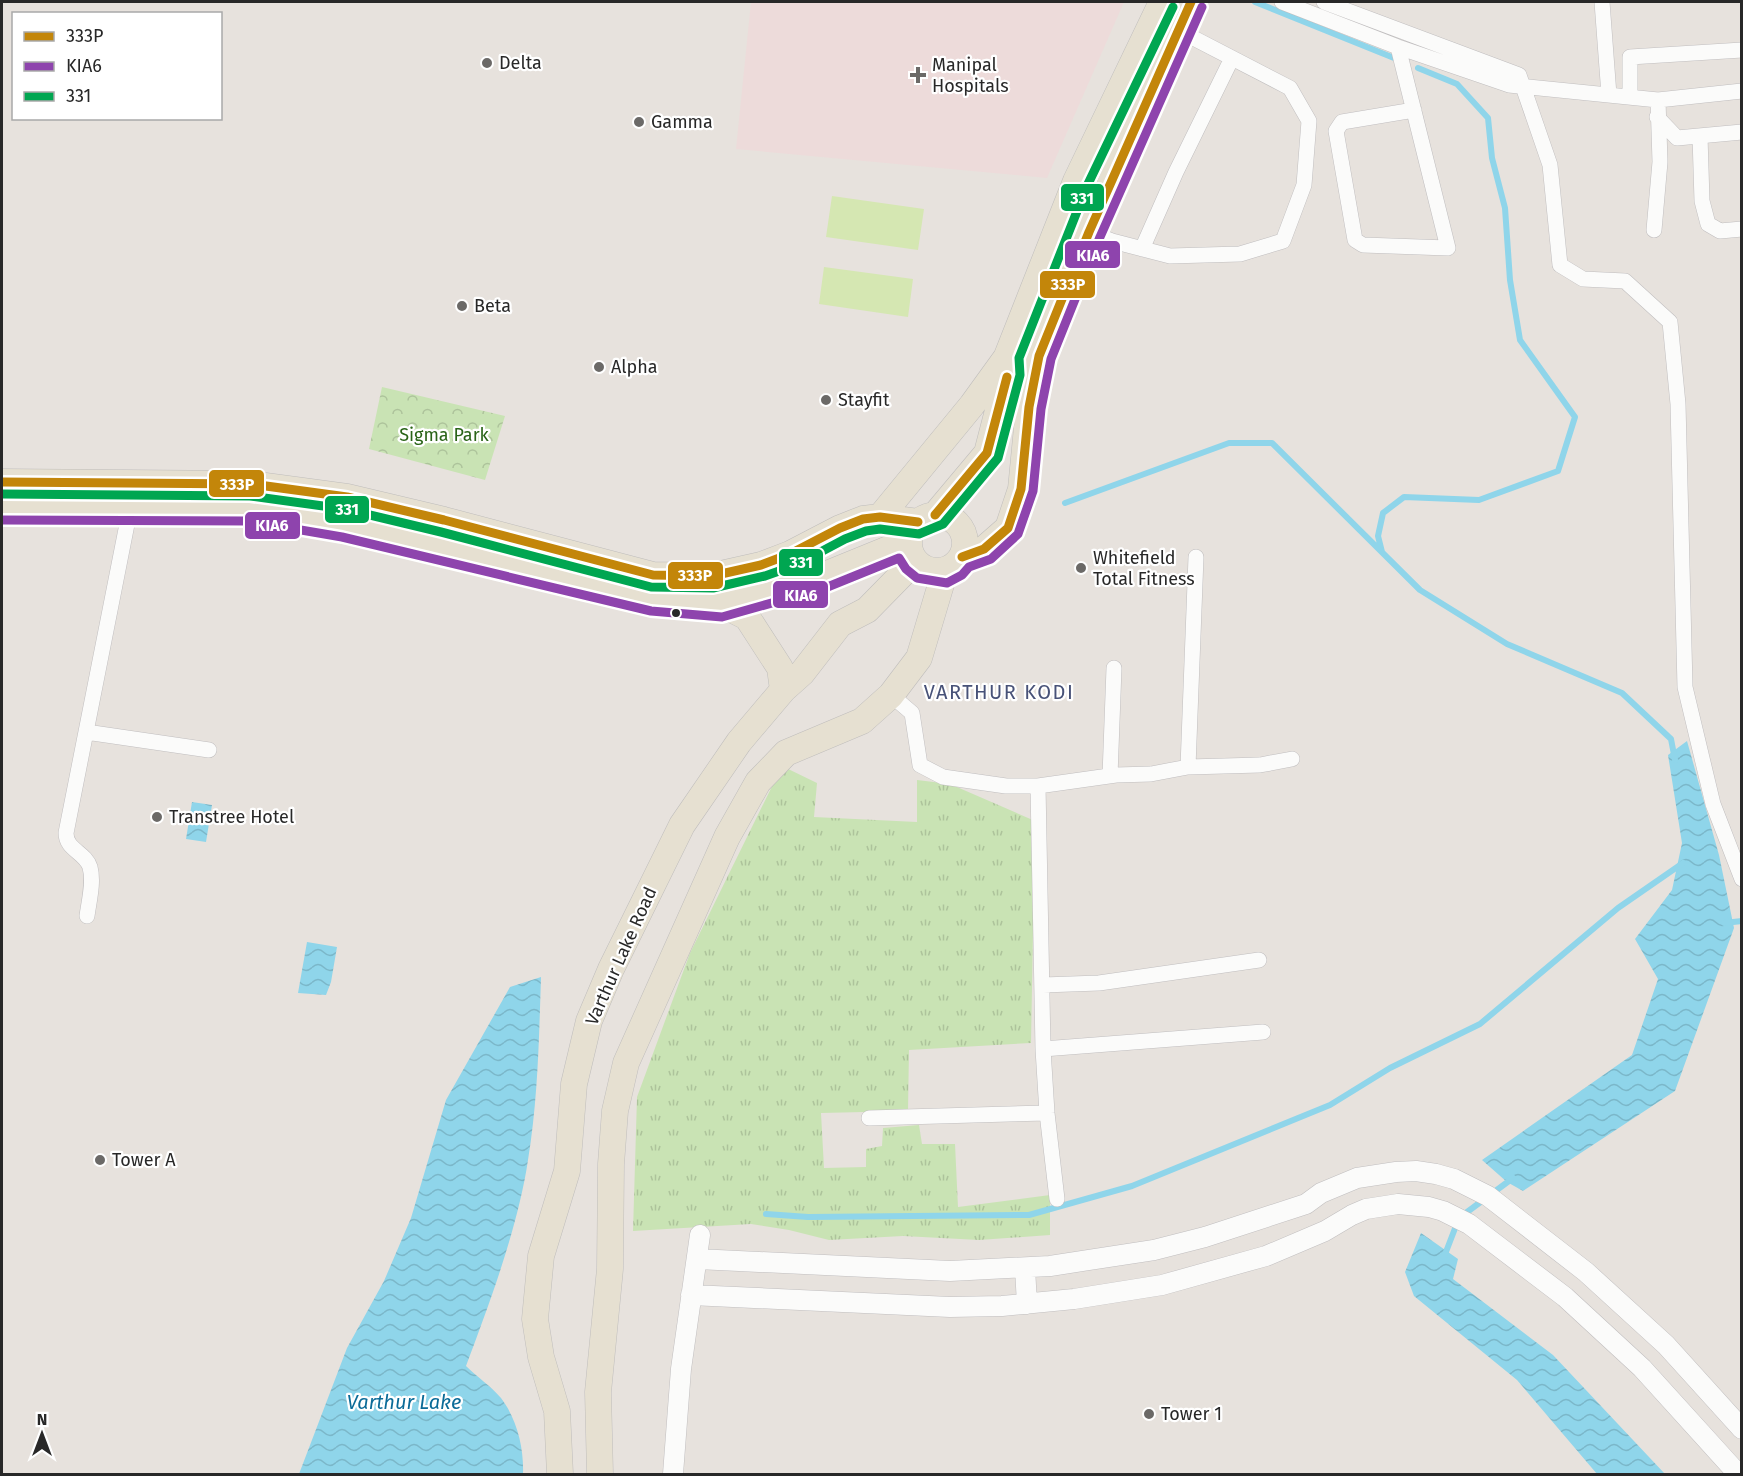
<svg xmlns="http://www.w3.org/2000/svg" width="1743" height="1476" font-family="'Fira Sans',sans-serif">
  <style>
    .medical { fill: #eddbda }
    .grass { fill: url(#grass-tufts) }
    .park { fill: url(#park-crowns) }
    .pitch { fill: #d5e7b2 }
    .water { fill: url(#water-waves) }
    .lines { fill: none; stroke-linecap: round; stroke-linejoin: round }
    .stream { stroke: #8fd5ea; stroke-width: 6 }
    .minor-casing { stroke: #c0bebf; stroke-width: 16 }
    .tertiary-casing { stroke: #c0bebf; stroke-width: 21 }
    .primary-casing { stroke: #bfbdbc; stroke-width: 27 }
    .minor { stroke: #fbfbfa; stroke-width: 15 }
    .tertiary { stroke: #fbfbfa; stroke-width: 20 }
    .primary { stroke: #e6e0d1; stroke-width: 26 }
    .bus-1-casing { stroke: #fff; stroke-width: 14 }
    .bus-2-casing { stroke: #fff; stroke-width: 14 }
    .bus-3-casing { stroke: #fff; stroke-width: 14 }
    .bus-1 { stroke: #c3860a; stroke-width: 9 }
    .bus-2 { stroke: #8e44ad; stroke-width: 9 }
    .bus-3 { stroke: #00a651; stroke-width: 9 }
    .poi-dot { fill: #6b6967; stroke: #fff; stroke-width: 2 }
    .bus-dot { fill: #282828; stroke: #fff; stroke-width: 2 }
    .labels { text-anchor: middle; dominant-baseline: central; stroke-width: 4.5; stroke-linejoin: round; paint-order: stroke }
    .poi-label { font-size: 18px; fill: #282828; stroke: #fff; text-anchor: start }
    .park-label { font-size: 18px; fill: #2a6418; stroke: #fff }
    .street-label { font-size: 18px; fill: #282828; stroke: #fff }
    .neighbourhood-label { font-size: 20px; letter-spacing: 1.5px; fill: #485278; stroke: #fff }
    .water-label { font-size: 20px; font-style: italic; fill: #0b6b98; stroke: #fff }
    .line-badge { stroke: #fff; stroke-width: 2 }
    .badge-label { font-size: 16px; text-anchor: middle; font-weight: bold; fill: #fff }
  </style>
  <defs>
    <pattern id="grass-tufts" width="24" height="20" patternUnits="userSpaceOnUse" patternTransform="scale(1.5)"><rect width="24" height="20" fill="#c9e3b4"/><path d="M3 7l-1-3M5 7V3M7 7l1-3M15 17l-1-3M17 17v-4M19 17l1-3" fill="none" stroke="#adc39b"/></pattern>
    <pattern id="park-crowns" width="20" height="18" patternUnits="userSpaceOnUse" patternTransform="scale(1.5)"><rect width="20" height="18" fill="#c9e3b4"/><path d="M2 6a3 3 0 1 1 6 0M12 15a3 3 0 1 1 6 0" fill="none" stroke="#adc39b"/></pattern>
    <pattern id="water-waves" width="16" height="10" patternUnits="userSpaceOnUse" patternTransform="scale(1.5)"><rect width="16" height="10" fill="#8fd5ea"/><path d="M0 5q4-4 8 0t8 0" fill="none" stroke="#7bb7c9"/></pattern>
  </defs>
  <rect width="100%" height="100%" fill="#e7e2dd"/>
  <!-- medical -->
  <path class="medical" d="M 751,2 L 1124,2 L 1047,178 L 736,149 Z"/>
  <!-- grass -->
  <path class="grass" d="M 782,766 L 817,783 L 814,817 L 917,822 L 917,780 L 950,784 L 1035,821 L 1031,1043 L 909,1050 L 908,1111 L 821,1113 L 824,1168 L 866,1167 L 866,1149 L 882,1146 L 883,1128 L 919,1125 L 922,1144 L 955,1144 L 958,1207 L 1050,1195 L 1050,1235 L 979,1240 L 903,1236 L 829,1240 L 789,1230 L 751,1224 L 633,1231 L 637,1097 L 690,953 Z"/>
  <!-- park -->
  <path class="park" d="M 382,387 L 505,416 L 485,480 L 369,449 Z"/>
  <!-- pitch -->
  <path class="pitch" d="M 832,196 L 924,209 L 918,250 L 826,237 Z
    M 824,267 L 913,279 L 908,317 L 819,304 Z"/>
  <!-- water -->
  <path class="water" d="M 1687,741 L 1719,855 L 1734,928 L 1675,1091 L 1523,1191 L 1507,1182 L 1482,1160 L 1632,1055 L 1658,979 L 1635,939 L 1672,890 L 1682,843 L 1668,755 Z
    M 192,802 L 212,805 L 206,842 L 186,839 Z
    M 307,942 L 337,947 L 331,982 L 326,995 L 298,993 Z
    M 541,977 C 539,1038 538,1099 528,1160 C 518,1227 490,1302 466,1366 C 477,1377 491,1386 501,1398 C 517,1419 524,1448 523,1474 L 299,1474 L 347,1348 L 384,1281 L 411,1218 L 446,1100 L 510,987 Z
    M 1421,1233 L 1458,1259 L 1453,1279 L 1553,1355 L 1665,1474 L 1597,1474 L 1517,1380 L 1414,1296 L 1405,1272 Z"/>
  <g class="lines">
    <!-- stream -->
    <path class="stream" d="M 1255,2 L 1394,58
      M 1065,503 L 1229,443 L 1272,443 L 1420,590 L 1507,644 L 1622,693 L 1671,739 L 1675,760
      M 1382,552 L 1378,536 L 1383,513 L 1404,497 L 1479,500 L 1558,471 L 1575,417 L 1520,340 L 1510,280 L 1505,208 L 1492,158 L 1488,118 L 1457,84 L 1418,68
      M 1724,923 L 1742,921
      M 766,1214 L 808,1217 L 1029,1215 L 1132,1186 L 1330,1105 L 1390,1068 L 1480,1024 L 1618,908 L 1683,863
      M 1444,1257 L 1459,1218 L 1513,1178"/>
    <!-- minor casing -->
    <g class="minor-casing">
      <path id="minor" d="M 1282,2 L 1398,47 L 1509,85 L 1658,100 L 1742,91
        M 1324,2 L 1519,75 L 1550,165 L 1560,265 L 1583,279 L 1625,281 L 1670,322 L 1678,404 L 1685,687 L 1713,804 L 1742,879
        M 1602,2 L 1609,95
        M 1398,47 L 1448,248 L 1363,245 L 1355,240 L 1336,131 L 1342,122 L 1414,110
        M 1630,97 L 1630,57 L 1742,50
        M 1657,117 L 1677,138 L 1742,132
        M 1700,136 L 1702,201 L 1708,224 L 1720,231 L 1742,229
        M 1654,230 L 1660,162 L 1658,100
        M 1089,232 L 1112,241 L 1170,256 L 1240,254 L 1283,241 L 1304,185 L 1309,121 L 1290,88 L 1178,30
        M 1142,249 L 1176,172 L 1232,58
        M 891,695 L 912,713 L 920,765 L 943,777 L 1006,786 L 1038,786 L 1116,775 L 1151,774 L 1188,767 L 1260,765 L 1292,759
        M 86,732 L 209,750
        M 1188,767 L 1196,557
        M 1110,776 L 1114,668
        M 1038,786 L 1043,1049 L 1047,1113 L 1057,1199
        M 87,916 C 89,901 94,882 90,867 C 85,852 66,850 66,833 L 130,509
        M 1043,985 L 1099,983 L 1259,960
        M 1043,1049 L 1263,1032
        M 869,1118 L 1047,1113"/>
    </g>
    <!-- tertiary casing -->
    <g class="tertiary-casing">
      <path id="tertiary" d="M 697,1259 L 950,1271 L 1050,1266 L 1154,1250 L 1205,1237 L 1306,1204 L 1321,1193 L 1357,1178 L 1396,1172 L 1416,1171 L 1436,1174 L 1454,1179 L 1488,1196 L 1586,1272 L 1666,1345 L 1742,1429
        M 1025,1268 L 1027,1304
        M 691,1295 L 950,1307 L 1002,1306 L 1074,1299 L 1162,1285 L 1266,1256 L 1325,1231 L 1352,1215 L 1366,1209 L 1398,1204 L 1429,1207 L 1443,1211 L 1469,1224 L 1565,1297 L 1642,1368 L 1738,1474
        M 673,1474 L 681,1369 L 700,1235"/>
    </g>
    <!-- primary casing -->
    <g class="primary-casing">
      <path id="primary" d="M 2,482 L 251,484 L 347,497 L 444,520 L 653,575 L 712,576 L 761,565 L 790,554 L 840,528 L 863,519 L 880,517 L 918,522
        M 2,508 L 249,509 L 344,525 L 433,545 L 604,588 L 654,599 L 723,605 L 822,576 L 908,541
        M909 543a28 28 0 1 1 56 0a28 28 0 1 1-56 0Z
        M 935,515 L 987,453 L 1008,372 L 1007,356 L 1076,181 L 1162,2
        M 880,517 L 972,405 L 1006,358
        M 962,557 L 984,549 L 1008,528 L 1021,489 L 1029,407 L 1039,356 L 1089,232 L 1191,2
        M 723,605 L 747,617 L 780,668 L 783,690
        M 560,1474 L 557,1411 L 541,1357 L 535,1319 L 541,1256 L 567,1171 L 574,1084 L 589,1021 L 611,969 L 682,825 L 739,742 L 783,690 L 802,673 L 840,624 L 867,610 L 915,561
        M 600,1474 L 598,1392 L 610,1269 L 611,1164 L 615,1111 L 626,1063 L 727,837 L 758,782 L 786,753 L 862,721 L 891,695 L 919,658 L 945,571"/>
    </g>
    <!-- minor -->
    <use href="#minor" class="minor"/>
    <!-- tertiary -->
    <use href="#tertiary" class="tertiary"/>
    <!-- primary -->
    <use href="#primary" class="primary"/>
    <!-- bus-1 casing -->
    <g class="bus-1-casing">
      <path id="bus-1" d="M 2,482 L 251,484 L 347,497 L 444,520 L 653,575 L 712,576 L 761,565 L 790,554 L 840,528 L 863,519 L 880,517 L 918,522
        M 935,515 L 987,453 L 1007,377
        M 962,557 L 984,549 L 1008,528 L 1021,489 L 1029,407 L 1039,356 L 1089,232 L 1191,2"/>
    </g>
    <!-- bus-2 casing -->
    <g class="bus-2-casing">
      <path id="bus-2" d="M 2,520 L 248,521 L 342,537 L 651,611 L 722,617 L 825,588 L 899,558 L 906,569 L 917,578 L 947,583 L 962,575 L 969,567 L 991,559 L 1018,534 L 1033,491 L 1041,409 L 1051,359 L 1100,237 L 1202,7"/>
    </g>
    <!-- bus-3 casing -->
    <g class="bus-3-casing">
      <path id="bus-3" d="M 2,494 L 250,496 L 345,509 L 441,532 L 651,587 L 713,588 L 765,576 L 796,565 L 845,539 L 866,531 L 880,529 L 919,534 L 943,524 L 998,458 L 1020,375 L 1019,358 L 1087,186 L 1173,7"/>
    </g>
    <!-- bus-1 -->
    <use href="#bus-1" class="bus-1"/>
    <!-- bus-2 -->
    <use href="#bus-2" class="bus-2"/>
    <!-- bus-3 -->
    <use href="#bus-3" class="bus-3"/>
  </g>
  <!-- markers -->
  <g class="poi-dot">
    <circle cx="487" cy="63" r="6"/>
    <path d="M915 66h6v6h6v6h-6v6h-6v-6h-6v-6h6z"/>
    <circle cx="639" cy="122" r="6"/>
    <circle cx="462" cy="306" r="6"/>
    <circle cx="599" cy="367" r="6"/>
    <circle cx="826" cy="400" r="6"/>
    <circle cx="1081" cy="568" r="6"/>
    <circle cx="157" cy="817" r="6"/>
    <circle cx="100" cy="1160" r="6"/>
    <circle cx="1149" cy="1414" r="6"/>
  </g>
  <circle class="bus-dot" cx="676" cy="613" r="5"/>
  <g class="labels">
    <!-- poi labels -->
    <g class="poi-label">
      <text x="499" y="63">Delta</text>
      <text x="932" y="65">Manipal<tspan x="932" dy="21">Hospitals</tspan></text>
      <text x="651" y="122">Gamma</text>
      <text x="474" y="306">Beta</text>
      <text x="611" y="367">Alpha</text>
      <text x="838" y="400">Stayfit</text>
      <text x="1093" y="558">Whitefield<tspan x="1093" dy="21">Total Fitness</tspan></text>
      <text x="169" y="817">Transtree Hotel</text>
      <text x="112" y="1160">Tower A</text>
      <text x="1161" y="1414">Tower 1</text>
    </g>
    <!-- park labels -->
    <g class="park-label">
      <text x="444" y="435">Sigma Park</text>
    </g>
    <!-- street labels -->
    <g class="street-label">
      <text transform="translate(621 956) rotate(-66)">Varthur Lake Road</text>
    </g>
    <!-- neighbourhood labels -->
    <g class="neighbourhood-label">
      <text x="999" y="692">VARTHUR KODI</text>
    </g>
    <!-- water labels -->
    <g class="water-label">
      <text x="404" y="1402">Varthur Lake</text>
    </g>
  </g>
  <g class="line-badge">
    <rect x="1060" y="183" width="45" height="29" rx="6" fill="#00a651"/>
    <rect x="1064" y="240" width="57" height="29" rx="6" fill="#8e44ad"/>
    <rect x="1039" y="270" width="57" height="29" rx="6" fill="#c3860a"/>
    <rect x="208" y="469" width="57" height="29" rx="6" fill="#c3860a"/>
    <rect x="324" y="495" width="46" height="29" rx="6" fill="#00a651"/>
    <rect x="244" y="511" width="57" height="29" rx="6" fill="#8e44ad"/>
    <rect x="778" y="548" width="46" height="29" rx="6" fill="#00a651"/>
    <rect x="667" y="561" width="57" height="29" rx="6" fill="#c3860a"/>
    <rect x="772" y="580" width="57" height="29" rx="6" fill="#8e44ad"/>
  </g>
  <g class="badge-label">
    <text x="1082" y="204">331</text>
    <text x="1093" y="261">KIA6</text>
    <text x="1068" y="290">333P</text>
    <text x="237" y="490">333P</text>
    <text x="347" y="515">331</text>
    <text x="272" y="531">KIA6</text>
    <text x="801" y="568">331</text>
    <text x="695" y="581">333P</text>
    <text x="801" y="601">KIA6</text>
  </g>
  <!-- border -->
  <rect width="1743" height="1476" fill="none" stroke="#282828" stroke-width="6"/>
  <!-- legend -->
  <rect x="12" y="12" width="210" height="108" fill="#ffffff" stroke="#a9a9a9" stroke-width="1.5"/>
  <rect x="24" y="32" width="30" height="9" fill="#c3860a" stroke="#a9a9a9" stroke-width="1.5"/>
  <text x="66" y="42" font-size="18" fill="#282828">333P</text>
  <rect x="24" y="62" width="30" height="9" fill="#8e44ad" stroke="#a9a9a9" stroke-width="1.5"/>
  <text x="66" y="72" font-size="18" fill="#282828">KIA6</text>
  <rect x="24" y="92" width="30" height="9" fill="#00a651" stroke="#a9a9a9" stroke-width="1.5"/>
  <text x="66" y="102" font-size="18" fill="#282828">331</text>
  <!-- north arrow -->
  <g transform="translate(42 1434)" stroke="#ffffff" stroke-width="4.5" paint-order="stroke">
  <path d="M0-4.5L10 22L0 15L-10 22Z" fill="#282828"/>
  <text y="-9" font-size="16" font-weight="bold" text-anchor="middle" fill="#282828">N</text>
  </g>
</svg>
